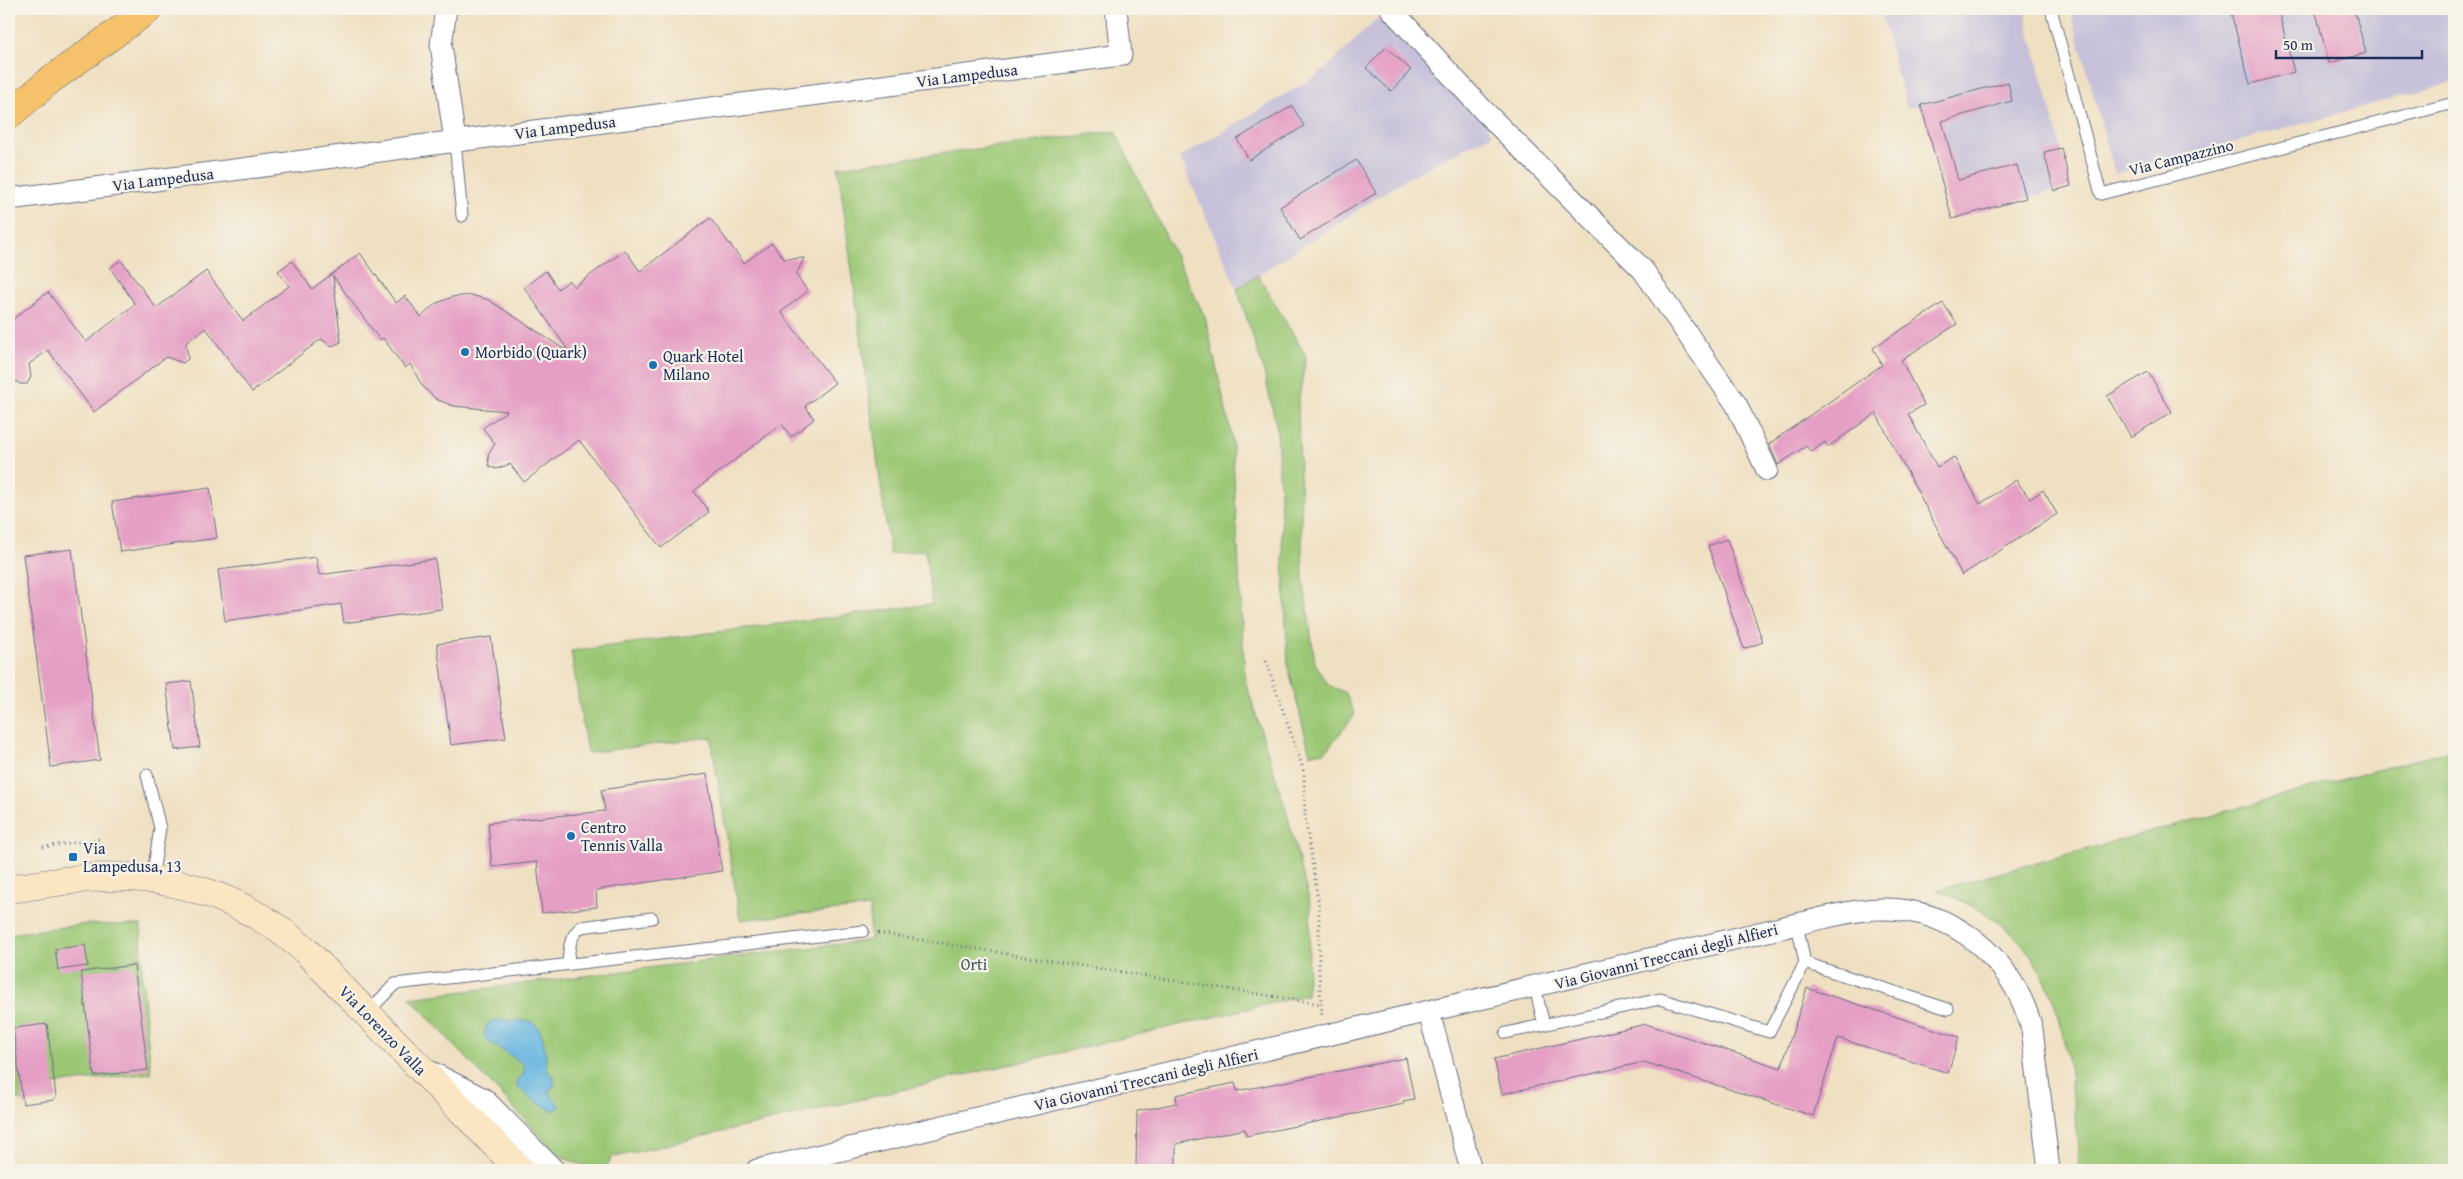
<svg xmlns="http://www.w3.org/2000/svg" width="2463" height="1179" font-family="'Gentium Book Plus',serif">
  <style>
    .industrial { fill: #c6c0d9 }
    .green { fill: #9bc774; stroke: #5b7b69 }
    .water { fill: #65b5e0; stroke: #40729f }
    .building { fill: #e59fc5 }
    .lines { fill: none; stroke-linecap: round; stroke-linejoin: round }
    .service-casing { stroke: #666d81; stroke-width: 13 }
    .minor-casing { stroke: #666d81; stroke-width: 23 }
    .secondary-casing { stroke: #666d81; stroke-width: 29 }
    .primary-casing { stroke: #666d81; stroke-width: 29 }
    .path { stroke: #666d81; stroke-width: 3; stroke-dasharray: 1 4; stroke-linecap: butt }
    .service { stroke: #fff; stroke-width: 11 }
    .minor { stroke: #fff; stroke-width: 21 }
    .secondary { stroke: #fbe6c4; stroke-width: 28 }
    .primary { stroke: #f5c16b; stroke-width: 28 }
    .poi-dot { fill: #1f6fb2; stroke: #f7f3e8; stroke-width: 2 }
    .labels { text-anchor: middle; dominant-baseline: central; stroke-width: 4.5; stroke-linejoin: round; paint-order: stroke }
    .street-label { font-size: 16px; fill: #1b2f5e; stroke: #f7f3e8 }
    .poi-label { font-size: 16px; fill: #1b2f5e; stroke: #f7f3e8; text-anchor: start }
    .park-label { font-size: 16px; fill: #3b5564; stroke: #f7f3e8 }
  </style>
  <rect width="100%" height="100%" fill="#f7f3e8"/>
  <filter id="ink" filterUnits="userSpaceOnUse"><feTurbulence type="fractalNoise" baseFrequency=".02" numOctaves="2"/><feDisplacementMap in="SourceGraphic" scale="10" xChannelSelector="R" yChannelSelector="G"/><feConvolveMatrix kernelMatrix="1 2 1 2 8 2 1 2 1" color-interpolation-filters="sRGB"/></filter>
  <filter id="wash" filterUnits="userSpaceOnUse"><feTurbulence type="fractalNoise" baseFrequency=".0096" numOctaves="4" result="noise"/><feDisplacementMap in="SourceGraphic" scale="20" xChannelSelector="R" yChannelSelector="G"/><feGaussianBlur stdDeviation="1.12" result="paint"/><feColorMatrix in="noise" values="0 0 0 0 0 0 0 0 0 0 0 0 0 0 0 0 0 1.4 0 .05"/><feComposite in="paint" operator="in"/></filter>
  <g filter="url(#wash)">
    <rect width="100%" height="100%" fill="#f0e0c2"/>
    <!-- industrial -->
    <path class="industrial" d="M 1880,9 L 2024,9 L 2071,186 L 1952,219 L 1921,105 L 1907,109 Z
      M 2070,9 L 2454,9 L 2454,82 L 2115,174 Z
      M 1378,18 L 1470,106 L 1493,134 L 1402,181 L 1237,289 L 1180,157 L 1321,73 Z"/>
    <!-- green -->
    <path class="green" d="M 1115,131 L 1205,317 L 1232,437 L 1245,680 L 1286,810 L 1311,907 L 1307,995 L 615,1157 L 613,1155 L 607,1166 C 586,1169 574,1163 556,1153 L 410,998 L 870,940 L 870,907 L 740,920 L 711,737 L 587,753 L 571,651 L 932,604 L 925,550 L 890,554 L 838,167 Z
      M 1258,275 L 1306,356 L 1298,404 L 1303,577 L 1315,663 L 1328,685 L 1346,693 L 1355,715 L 1325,752 L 1310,754 L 1288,667 L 1277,429 L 1263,368 L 1237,289 Z
      M 2454,749 L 2454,1170 L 2080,1170 C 2071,1089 2072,979 2001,924 C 1981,909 1960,900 1937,890 Z
      M 87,924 L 141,925 L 142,976 L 151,1073 L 54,1084 L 56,1097 L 9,1101 L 9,934 Z"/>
    <!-- water -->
    <path class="water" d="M 496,1020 C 506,1021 518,1020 528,1021 C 546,1023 545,1058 548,1072 L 553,1076 L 555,1085 L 548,1091 L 560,1107 L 553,1111 L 530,1098 L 517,1086 L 517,1080 L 524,1074 L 524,1064 L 486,1040 L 484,1035 L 488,1023 Z"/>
    <g id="blocks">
      <!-- building -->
      <path class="building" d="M 2230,9 L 2278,9 L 2294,72 L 2250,84 Z
        M 2315,9 L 2354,9 L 2366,53 L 2329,63 Z
        M 1386,47 L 1411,70 L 1391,91 L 1366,68 Z
        M 2008,82 L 2012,101 L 1942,121 L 1958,180 L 2017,165 L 2026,198 L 1952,219 L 1921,105 Z
        M 1292,106 L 1304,126 L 1249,160 L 1237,139 Z
        M 2061,148 L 2071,186 L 2054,191 L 2044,152 Z
        M 1356,160 L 1376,193 L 1300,240 L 1280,207 Z
        M 710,218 L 744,263 L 772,243 L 784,259 L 804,258 L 796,275 L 808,291 L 781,312 L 835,383 L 805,406 L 814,419 L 791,437 L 782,424 L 694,491 L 709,512 L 661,548 L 579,440 L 524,482 L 510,464 L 496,469 L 489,466 L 488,455 L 495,444 L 483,428 L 507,411 L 453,406 L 436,399 L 423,387 L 410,364 L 405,368 L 383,338 L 380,340 L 333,276 L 341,342 L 332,346 L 321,339 L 252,392 L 206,328 L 186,343 L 188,359 L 183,363 L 166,357 L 94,412 L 48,350 L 29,364 L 31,377 L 27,384 L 20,384 L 9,377 L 9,322 L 48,292 L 86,342 L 135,304 L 110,268 L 121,260 L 156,308 L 206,271 L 243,321 L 289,286 L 278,271 L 292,261 L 312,289 L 360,253 L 396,303 L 405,296 L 421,317 L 435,304 L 452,297 L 471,295 L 489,300 L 570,353 L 524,287 L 546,271 L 558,289 L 569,281 L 574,287 L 625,250 L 640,271 Z
        M 1943,303 L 1957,324 L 1901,360 L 1924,405 L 1908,414 L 1937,467 L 1954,457 L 1980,504 L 2016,480 L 2030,499 L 2043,490 L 2057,514 L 1962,575 L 1876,413 L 1828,447 L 1825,442 L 1811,452 L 1806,446 L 1778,465 L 1769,444 L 1882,365 L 1873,348 Z
        M 2148,372 L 2172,412 L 2131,437 L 2107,396 Z
        M 210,488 L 217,538 L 120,552 L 112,502 Z
        M 1727,539 L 1763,642 L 1744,649 L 1708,546 Z
        M 72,549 L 100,760 L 51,767 L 23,555 Z
        M 316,557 L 319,575 L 435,559 L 442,609 L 344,623 L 341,604 L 225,621 L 218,570 Z
        M 491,637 L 506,738 L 451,745 L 437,644 Z
        M 191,681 L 200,747 L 175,750 L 166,684 Z
        M 707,774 L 722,871 L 596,890 L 597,907 L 542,913 L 537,862 L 492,867 L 488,823 L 605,811 L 601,790 Z
        M 85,945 L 88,966 L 58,970 L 55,949 Z
        M 134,965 L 148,1070 L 94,1076 L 81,972 Z
        M 1807,988 L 1959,1037 L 1948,1073 L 1838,1038 L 1813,1116 L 1644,1062 L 1502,1094 L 1494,1059 L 1646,1024 L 1781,1068 Z
        M 47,1024 L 56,1096 L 54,1100 L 23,1104 L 13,1028 Z
        M 1406,1058 L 1414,1099 L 1403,1101 L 1404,1104 L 1246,1136 L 1245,1129 L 1176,1144 L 1176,1170 L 1136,1170 L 1137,1111 L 1177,1103 L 1176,1095 L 1235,1083 L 1237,1091 Z"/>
    </g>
  </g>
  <g filter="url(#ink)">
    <use href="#blocks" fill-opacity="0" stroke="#666d81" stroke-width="1"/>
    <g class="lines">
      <!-- service casing -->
      <g class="service-casing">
        <path id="service" d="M 2051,9 L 2101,194 L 2454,103
          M 455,141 L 462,216
          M 147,775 L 160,828 L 152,880
          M 1805,963 L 1948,1009
          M 568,964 C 569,949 569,937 581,927 L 652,918
          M 1535,987 L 1544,1025
          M 367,1013 L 395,984 L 863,931
          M 1506,1033 L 1660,999 L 1769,1032 L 1805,963 L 1797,924"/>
      </g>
      <!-- minor casing -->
      <g class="minor-casing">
        <path id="minor" d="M 446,9 L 441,45 L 455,141
          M 1391,9 L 1483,110 L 1643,270 L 1736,404 L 1767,470
          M 9,199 L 1121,55 L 1116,9
          M 1429,1012 L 1471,1170
          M 431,1072 L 484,1099 L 554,1170
          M 757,1170 L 1797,924 C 1824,918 1851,910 1879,909 C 1954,907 2013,959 2032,1029 L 2049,1170"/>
      </g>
      <!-- secondary casing -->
      <g class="secondary-casing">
        <path id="secondary" d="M 9,889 C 42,885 77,877 111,877 C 181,875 254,904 306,951 L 520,1170"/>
      </g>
      <!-- primary casing -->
      <g class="primary-casing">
        <path id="primary" d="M 9,115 L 49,81 L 149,9"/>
      </g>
      <!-- path -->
      <path class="path" d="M 1266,661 L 1304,772 L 1305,816 L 1319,906 L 1319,973 L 1322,1017
        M 43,847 L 100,839
        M 878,933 L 1321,1004"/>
      <!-- service -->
      <use href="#service" class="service"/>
      <!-- minor -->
      <use href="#minor" class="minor"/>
      <!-- secondary -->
      <use href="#secondary" class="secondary"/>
      <!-- primary -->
      <use href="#primary" class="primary"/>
    </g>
  </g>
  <!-- markers -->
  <g class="poi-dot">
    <circle cx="465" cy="352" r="5"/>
    <circle cx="653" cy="365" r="5"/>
    <circle cx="571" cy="836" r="5"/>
    <rect x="68" y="852" width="10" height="10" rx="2.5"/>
  </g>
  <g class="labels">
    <!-- street labels -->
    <g class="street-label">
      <text transform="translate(967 75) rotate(-7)">Via Lampedusa</text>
      <text transform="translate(565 127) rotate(-7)">Via Lampedusa</text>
      <text transform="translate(2181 157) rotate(-14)">Via Campazzino</text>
      <text transform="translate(163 179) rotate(-7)">Via Lampedusa</text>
      <text transform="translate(1666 956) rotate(-14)">Via Giovanni Treccani degli Alfieri</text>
      <text transform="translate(383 1030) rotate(46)">Via Lorenzo Valla</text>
      <text transform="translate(1146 1079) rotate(-13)">Via Giovanni Treccani degli Alfieri</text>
    </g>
    <!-- poi labels -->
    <g class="poi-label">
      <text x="475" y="352">Morbido (Quark)</text>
      <text x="663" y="356">Quark Hotel<tspan x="663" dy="18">Milano</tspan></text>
      <text x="581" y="827">Centro<tspan x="581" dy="18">Tennis Valla</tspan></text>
      <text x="83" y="848">Via<tspan x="83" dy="18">Lampedusa, 13</tspan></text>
    </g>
    <!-- park labels -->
    <g class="park-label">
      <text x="974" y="964">Orti</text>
    </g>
  </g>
  <!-- margin -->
  <rect width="2463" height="1179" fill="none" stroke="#f7f3e8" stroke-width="30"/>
  <!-- scale -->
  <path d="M2276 50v8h146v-8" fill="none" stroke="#1b2f5e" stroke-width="2.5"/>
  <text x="2283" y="50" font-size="15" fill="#1b2f5e" stroke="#f7f3e8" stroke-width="4" paint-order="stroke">50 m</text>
</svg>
